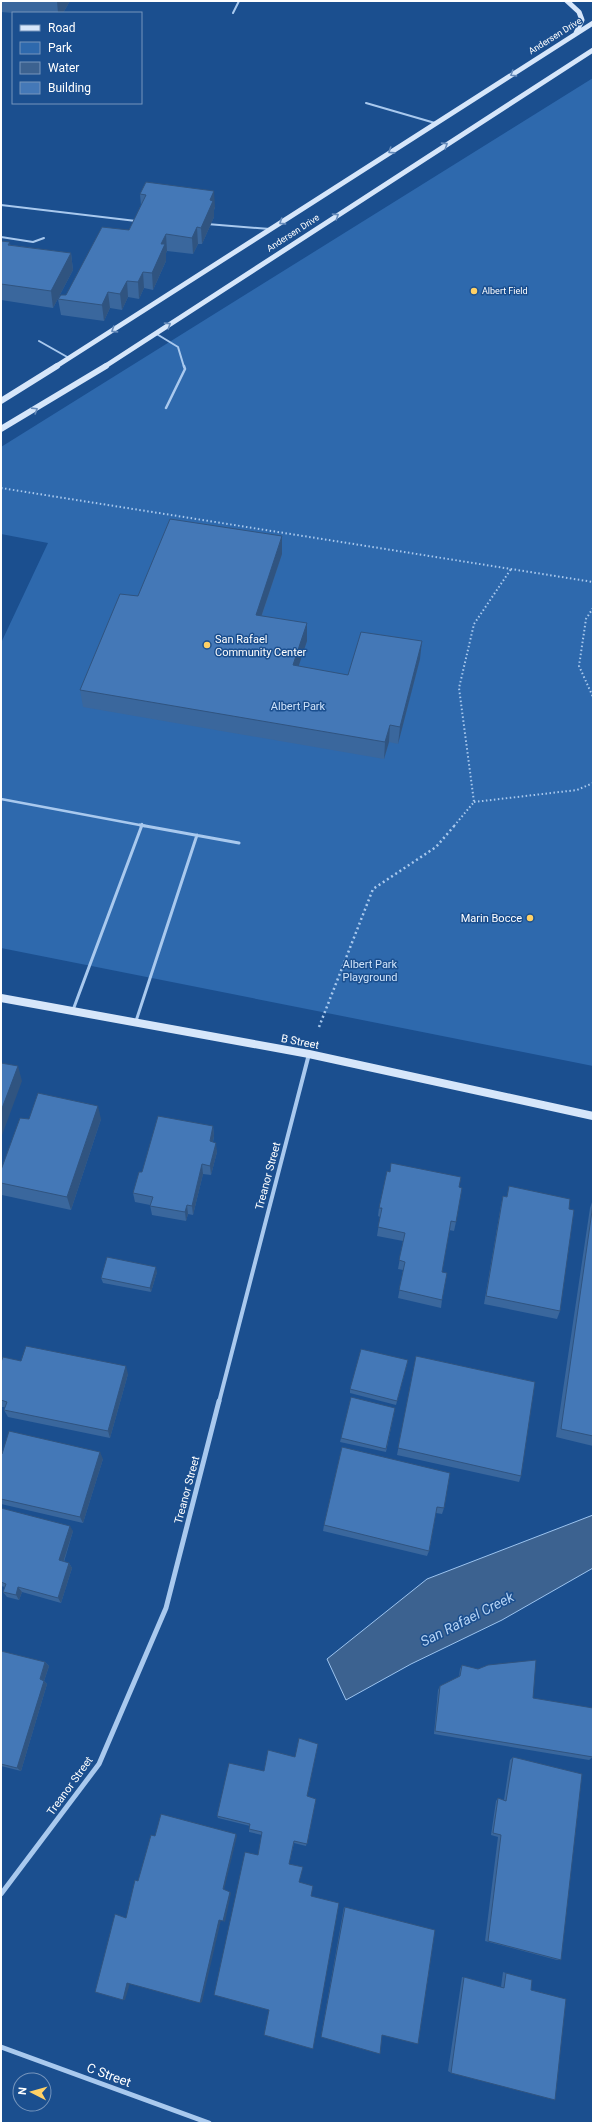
<svg xmlns="http://www.w3.org/2000/svg" width="594" height="2124" font-family="Roboto,sans-serif">
  <style>
    .green { fill: #2e69ad }
    .water { fill: #3c6290; stroke: #9cc4f0 }
    .lines { fill: none; stroke-linecap: round; stroke-linejoin: round }
    .path-far1 { stroke: #a9c9ee; stroke-width: 2; stroke-dasharray: 1.5 2.5; stroke-linecap: butt }
    .path { stroke: #a9c9ee; stroke-width: 2.5; stroke-dasharray: 2 3; stroke-linecap: butt }
    .lane-far2 { stroke: #a9c9ee; stroke-width: 2 }
    .lane-far1 { stroke: #a9c9ee; stroke-width: 2.5 }
    .lane { stroke: #a9c9ee; stroke-width: 3 }
    .street-far1 { stroke: #a9c9ee; stroke-width: 4 }
    .street { stroke: #a9c9ee; stroke-width: 5 }
    .secondary-far2 { stroke: #d6e6fa; stroke-width: 5 }
    .secondary-far1 { stroke: #d6e6fa; stroke-width: 6 }
    .secondary { stroke: #d6e6fa; stroke-width: 8 }
    .wall { fill: #3a679d }
    .shaded-wall { fill: #305480 }
    .building { fill: #4478b7; stroke: #305480 }
    .oneway { stroke: #668bba }
    .poi-dot { fill: #ffd166; stroke: #1b4f8f; stroke-width: 1.5 }
    .labels { text-anchor: middle; dominant-baseline: central; stroke-width: 3; stroke-linejoin: round; paint-order: stroke }
    .far-street-label { font-size: 9px; fill: #fff; stroke: #1b4f8f }
    .far-poi-label { font-size: 9px; fill: #fff; stroke: #1b4f8f; text-anchor: start }
    .poi-label { font-size: 11px; fill: #fff; stroke: #1b4f8f; text-anchor: start }
    .park-label { font-size: 11px; fill: #cfe3fa; stroke: #1b4f8f }
    .street-label { font-size: 11px; fill: #fff; stroke: #1b4f8f }
    .near-street-label { font-size: 13px; fill: #fff; stroke: #1b4f8f }
    .near-water-label { font-size: 14px; font-style: italic; fill: #b5d3f5; stroke: #1b4f8f }
  </style>
  <rect width="100%" height="100%" fill="#1b4f8f"/>
  <!-- green -->
  <path class="green" d="M 593,78 L 593,1066 L 1,948 L 1,643 L 48,543 L 1,534 L 1,447 Z"/>
  <!-- water -->
  <path class="water" d="M 593,1515 L 593,1568 L 502,1620 L 411,1664 L 346,1700 L 327,1659 L 427,1579 Z"/>
  <g class="lines">
    <!-- path-far1 -->
    <path class="path-far1" d="M 1,488 L 593,582
      M 593,608 L 586,619 L 579,666 L 593,697
      M 474,802 L 577,790 L 593,783
      M 454,826 L 474,802 L 459,688 L 474,624 L 511,569"/>
    <!-- path -->
    <path class="path" d="M 319,1027 L 373,889 L 436,847 L 455,825"/>
    <!-- lane-far2 -->
    <path class="lane-far2" d="M 233,13 L 239,1
      M 366,103 L 435,123
      M 1,205 L 136,221
      M 207,224 L 270,229
      M 1,237 L 33,242 L 44,238
      M 155,333 L 178,347 L 184,367
      M 39,341 L 69,358"/>
    <!-- lane-far1 -->
    <path class="lane-far1" d="M 166,408 L 185,369 L 184,366
      M 1,799 L 145,826
      M 141,826 L 142,824"/>
    <!-- lane -->
    <path class="lane" d="M 140,825 L 239,843
      M 73,1010 L 142,825
      M 136,1021 L 197,835"/>
    <!-- street-far1 -->
    <path class="street-far1" d="M 219,1402 L 309,1054"/>
    <!-- street -->
    <path class="street" d="M 1,1894 L 99,1764 L 166,1608 L 219,1401
      M 1,2047 L 209,2123"/>
    <!-- secondary-far2 -->
    <path class="secondary-far2" d="M 567,1 L 579,12 L 582,20 L 576,33
      M 55,367 L 593,23
      M 104,367 L 593,50"/>
    <!-- secondary-far1 -->
    <path class="secondary-far1" d="M 1,401 L 57,366
      M 1,429 L 106,366"/>
    <!-- secondary -->
    <path class="secondary" d="M 1,998 L 309,1054 L 593,1116"/>
  </g>
  <!-- wall -->
  <path class="wall" d="M 1,1 L 70,1 L 63,13 L 13,13 L 1,12 Z
    M 140,194 L 215,207 L 214,210 L 214,217 L 202,244 L 198,244 L 193,254 L 167,251 L 166,253 L 166,261 L 153,290 L 144,288 L 139,299 L 128,297 L 122,310 L 110,308 L 104,321 L 61,315 L 58,299 L 66,295 L 129,230 L 141,206 Z
    M 1,241 L 11,245 L 71,253 L 73,270 L 53,308 L 1,300 Z
    M 282,536 L 282,554 L 262,616 L 307,641 L 298,666 L 348,675 L 420,659 L 398,744 L 389,742 L 384,759 L 83,707 L 80,690 L 138,596 Z
    M 101,1119 L 71,1210 L 2,1195 L 1,1194 L 1,1170 Z
    M 213,1126 L 214,1136 L 213,1142 L 217,1152 L 211,1175 L 203,1174 L 193,1215 L 188,1214 L 186,1221 L 152,1215 L 150,1205 L 135,1202 L 133,1193 L 142,1172 Z
    M 509,1186 L 569,1209 L 560,1311 L 557,1319 L 484,1304 L 501,1205 L 503,1196 L 507,1196 Z
    M 593,1199 L 593,1446 L 556,1437 L 590,1208 Z
    M 379,1208 L 456,1222 L 454,1231 L 449,1230 L 442,1272 L 442,1300 L 441,1308 L 398,1298 L 403,1270 L 398,1269 L 403,1241 L 377,1236 L 380,1217 L 378,1216 Z
    M 157,1272 L 151,1292 L 103,1283 L 101,1278 Z
    M 416,1356 L 521,1476 L 519,1482 L 397,1455 Z
    M 1,1362 L 128,1374 L 110,1438 L 8,1417 L 4,1410 L 5,1407 L 1,1407 Z
    M 407,1364 L 396,1405 L 350,1393 L 350,1389 Z
    M 395,1408 L 386,1452 L 340,1442 L 341,1438 Z
    M 342,1447 L 444,1508 L 442,1514 L 436,1513 L 429,1551 L 427,1556 L 323,1531 L 324,1525 Z
    M 1,1454 L 103,1459 L 83,1523 L 1,1504 Z
    M 1,1508 L 73,1531 L 64,1562 L 69,1563 L 72,1568 L 61,1603 L 22,1592 L 19,1600 L 7,1597 L 3,1592 L 5,1587 L 1,1586 Z
    M 1,1651 L 45,1662 L 49,1666 L 44,1681 L 47,1684 L 21,1771 L 1,1766 Z
    M 462,1665 L 533,1698 L 593,1757 L 589,1760 L 434,1734 L 438,1690 L 440,1686 L 459,1677 L 460,1669 Z
    M 317,1748 L 307,1796 L 316,1799 L 306,1846 L 294,1843 L 289,1864 L 303,1867 L 302,1869 L 269,2010 L 258,1855 L 262,1835 L 249,1832 L 249,1829 L 250,1826 L 218,1818 L 217,1816 L 264,1771 L 295,1757 Z
    M 513,1757 L 561,1960 L 557,1960 L 485,1941 L 498,1837 L 491,1835 L 496,1801 L 498,1798 L 504,1800 L 510,1760 Z
    M 344,1907 L 345,1907 L 321,2037 L 321,2036 Z
    M 503,1972 L 506,1973 L 531,1990 L 451,2073 L 448,2071 L 462,1977 L 501,1987 Z"/>
  <!-- shaded-wall -->
  <path class="shaded-wall" d="M 57,1 L 70,1 L 63,13 L 58,13 Z
    M 214,191 L 215,207 L 214,210 L 214,217 L 202,244 L 201,228 L 210,200 Z
    M 197,227 L 198,244 L 193,254 L 192,238 Z
    M 166,234 L 167,251 L 166,253 L 166,261 L 153,290 L 152,273 L 161,244 Z
    M 71,253 L 73,270 L 53,308 L 51,291 Z
    M 143,272 L 144,288 L 139,299 L 138,282 Z
    M 127,281 L 128,297 L 122,310 L 120,294 Z
    M 108,292 L 110,308 L 104,321 L 102,305 Z
    M 282,536 L 282,554 L 256,632 L 256,615 Z
    M 307,623 L 307,641 L 293,683 L 293,665 Z
    M 422,641 L 420,659 L 398,744 L 400,727 Z
    M 390,725 L 389,742 L 384,759 L 385,742 Z
    M 18,1066 L 22,1081 L 1,1138 L 1,1111 Z
    M 98,1106 L 101,1119 L 71,1210 L 67,1197 Z
    M 213,1126 L 214,1136 L 211,1150 L 210,1141 Z
    M 216,1143 L 217,1152 L 211,1175 L 210,1166 Z
    M 202,1164 L 203,1174 L 193,1215 L 192,1206 Z
    M 187,1205 L 188,1214 L 186,1221 L 185,1212 Z
    M 156,1267 L 157,1272 L 151,1292 L 150,1288 Z
    M 126,1366 L 128,1374 L 110,1438 L 108,1431 Z
    M 100,1452 L 103,1459 L 83,1523 L 80,1517 Z
    M 70,1526 L 73,1531 L 62,1566 L 59,1560 Z
    M 69,1563 L 72,1568 L 61,1603 L 58,1598 Z
    M 18,1587 L 22,1592 L 19,1600 L 16,1595 Z
    M 45,1662 L 49,1666 L 44,1681 L 47,1684 L 21,1771 L 17,1768 Z
    M 318,1744 L 317,1748 L 307,1799 L 307,1796 Z
    M 236,1834 L 237,1836 L 224,1890 L 223,1889 Z
    M 294,1841 L 294,1843 L 289,1865 L 289,1864 Z
    M 230,1892 L 231,1893 L 225,1922 L 223,1921 Z
    M 219,1920 L 221,1920 L 202,2002 L 200,2003 Z
    M 127,1983 L 130,1983 L 125,2000 L 123,2000 Z"/>
  <!-- building -->
  <path class="building" d="M 146,182 L 214,191 L 210,200 L 213,201 L 201,228 L 197,227 L 192,238 L 166,234 L 161,244 L 165,244 L 152,273 L 143,272 L 138,282 L 127,281 L 120,294 L 108,292 L 102,305 L 58,299 L 61,295 L 66,295 L 102,227 L 129,230 L 146,195 L 140,194 Z
    M 1,241 L 10,242 L 8,245 L 71,253 L 51,291 L 1,284 Z
    M 170,519 L 282,536 L 256,615 L 307,623 L 293,665 L 348,675 L 361,632 L 422,641 L 400,727 L 390,725 L 385,742 L 80,690 L 120,594 L 138,596 Z
    M 1,1063 L 18,1066 L 1,1111 Z
    M 38,1093 L 98,1106 L 67,1197 L 1,1183 L 1,1170 L 20,1118 L 29,1119 Z
    M 158,1116 L 213,1126 L 210,1141 L 216,1143 L 210,1166 L 202,1164 L 192,1206 L 187,1205 L 185,1212 L 150,1206 L 153,1197 L 133,1193 L 139,1172 L 142,1172 Z
    M 391,1163 L 461,1177 L 459,1187 L 462,1188 L 456,1222 L 451,1221 L 442,1272 L 447,1273 L 442,1300 L 399,1290 L 405,1262 L 399,1260 L 405,1233 L 378,1227 L 382,1208 L 379,1208 L 387,1171 L 390,1172 Z
    M 509,1186 L 570,1199 L 569,1209 L 574,1210 L 560,1311 L 486,1296 L 503,1196 L 507,1197 Z
    M 593,1204 L 593,1436 L 561,1429 Z
    M 107,1257 L 156,1267 L 150,1288 L 101,1278 Z
    M 26,1346 L 126,1366 L 108,1431 L 4,1410 L 7,1402 L 1,1400 L 1,1362 L 3,1357 L 21,1361 Z
    M 361,1349 L 408,1360 L 397,1401 L 350,1389 Z
    M 416,1356 L 535,1382 L 521,1476 L 398,1448 Z
    M 351,1397 L 395,1408 L 386,1449 L 341,1438 Z
    M 9,1431 L 100,1452 L 80,1517 L 1,1499 L 1,1454 L 2,1454 Z
    M 342,1447 L 450,1473 L 444,1508 L 437,1507 L 429,1551 L 324,1525 Z
    M 1,1508 L 70,1526 L 59,1560 L 69,1563 L 58,1598 L 18,1587 L 16,1595 L 3,1592 L 6,1584 L 1,1582 Z
    M 1,1651 L 45,1662 L 40,1679 L 44,1681 L 17,1768 L 1,1764 Z
    M 536,1660 L 533,1698 L 593,1708 L 593,1757 L 435,1731 L 440,1686 L 460,1676 L 462,1665 L 478,1669 L 488,1665 Z
    M 299,1738 L 318,1744 L 307,1796 L 316,1799 L 307,1844 L 294,1841 L 289,1864 L 303,1867 L 299,1882 L 313,1886 L 311,1896 L 339,1903 L 313,2049 L 264,2035 L 269,2010 L 214,1995 L 245,1852 L 258,1855 L 262,1832 L 249,1829 L 250,1824 L 217,1816 L 229,1763 L 264,1771 L 268,1750 L 295,1757 Z
    M 513,1757 L 582,1774 L 561,1960 L 488,1941 L 501,1835 L 493,1833 L 498,1798 L 506,1801 Z
    M 161,1814 L 236,1834 L 223,1889 L 230,1892 L 223,1921 L 219,1920 L 200,2003 L 127,1983 L 123,2000 L 95,1992 L 115,1914 L 126,1918 L 135,1880 L 138,1881 L 151,1835 L 155,1836 Z
    M 345,1907 L 435,1930 L 418,2044 L 382,2035 L 380,2054 L 321,2037 Z
    M 506,1973 L 532,1980 L 531,1990 L 566,1999 L 555,2100 L 451,2073 L 464,1977 L 504,1988 Z"/>
  <!-- one-way arrows -->
  <defs><path id="oneway-chevron" d="M-2-3.5L2.5 0L-2 3.5" fill="none" stroke-width="1.6" stroke-linecap="round" stroke-linejoin="round"/></defs>
  <g class="oneway">
    <use href="#oneway-chevron" transform="translate(513 74) rotate(148)"/>
    <use href="#oneway-chevron" transform="translate(445 145) rotate(-33)"/>
    <use href="#oneway-chevron" transform="translate(391 151) rotate(147)"/>
    <use href="#oneway-chevron" transform="translate(336 216) rotate(-33)"/>
    <use href="#oneway-chevron" transform="translate(282 222) rotate(147)"/>
    <use href="#oneway-chevron" transform="translate(168 325) rotate(-33)"/>
    <use href="#oneway-chevron" transform="translate(114 330) rotate(147)"/>
    <use href="#oneway-chevron" transform="translate(35 410) rotate(-32)"/>
  </g>
  <!-- markers -->
  <g class="poi-dot">
    <circle cx="474" cy="291" r="4"/>
    <circle cx="207" cy="645" r="4"/>
    <circle cx="530" cy="918" r="4"/>
  </g>
  <g class="labels">
    <!-- far-street labels -->
    <g class="far-street-label">
      <text transform="translate(555 36) rotate(-32)">Andersen Drive</text>
      <text transform="translate(293 233) rotate(-33)">Andersen Drive</text>
    </g>
    <!-- far-poi labels -->
    <g class="far-poi-label">
      <text x="482" y="291">Albert Field</text>
    </g>
    <!-- poi labels -->
    <g class="poi-label">
      <text x="215" y="639">San Rafael<tspan x="215" dy="13">Community Center</tspan></text>
      <text x="522" y="918" text-anchor="end">Marin Bocce</text>
    </g>
    <!-- park labels -->
    <g class="park-label">
      <text x="298" y="706">Albert Park</text>
      <text x="370" y="964">Albert Park<tspan x="370" dy="13">Playground</tspan></text>
    </g>
    <!-- street labels -->
    <g class="street-label">
      <text transform="translate(300 1042) rotate(11)">B Street</text>
      <text transform="translate(268 1176) rotate(-75)">Treanor Street</text>
      <text transform="translate(187 1490) rotate(-75)">Treanor Street</text>
      <text transform="translate(70 1786) rotate(-54)">Treanor Street</text>
    </g>
    <!-- near-street labels -->
    <g class="near-street-label">
      <text transform="translate(109 2075) rotate(20)">C Street</text>
    </g>
    <!-- near-water labels -->
    <g class="near-water-label">
      <text transform="translate(467 1619) rotate(-27)">San Rafael Creek</text>
    </g>
  </g>
  <!-- border -->
  <rect width="594" height="2124" fill="none" stroke="#ffffff" stroke-width="4"/>
  <!-- legend -->
  <rect x="12" y="12" width="130" height="92" fill="#1b4f8f" stroke="#7695bc"/>
  <rect x="20" y="25" width="20" height="6" fill="#d6e6fa" stroke="#7695bc"/>
  <text x="48" y="32" font-size="12" fill="#ffffff">Road</text>
  <rect x="20" y="42" width="20" height="12" fill="#2e69ad" stroke="#7695bc"/>
  <text x="48" y="52" font-size="12" fill="#ffffff">Park</text>
  <rect x="20" y="62" width="20" height="12" fill="#3c6290" stroke="#7695bc"/>
  <text x="48" y="72" font-size="12" fill="#ffffff">Water</text>
  <rect x="20" y="82" width="20" height="12" fill="#4478b7" stroke="#7695bc"/>
  <text x="48" y="92" font-size="12" fill="#ffffff">Building</text>
  <!-- north arrow -->
  <g transform="translate(32 2092) rotate(276)"><circle r="19" fill="#1b4f8f" stroke="#7695bc"/>
  <path d="M0-3L7 15L0 10L-7 15Z" fill="#ffd166"/>
  <text y="-6" font-size="11" font-weight="bold" text-anchor="middle" fill="#ffffff">N</text>
  </g>
</svg>
